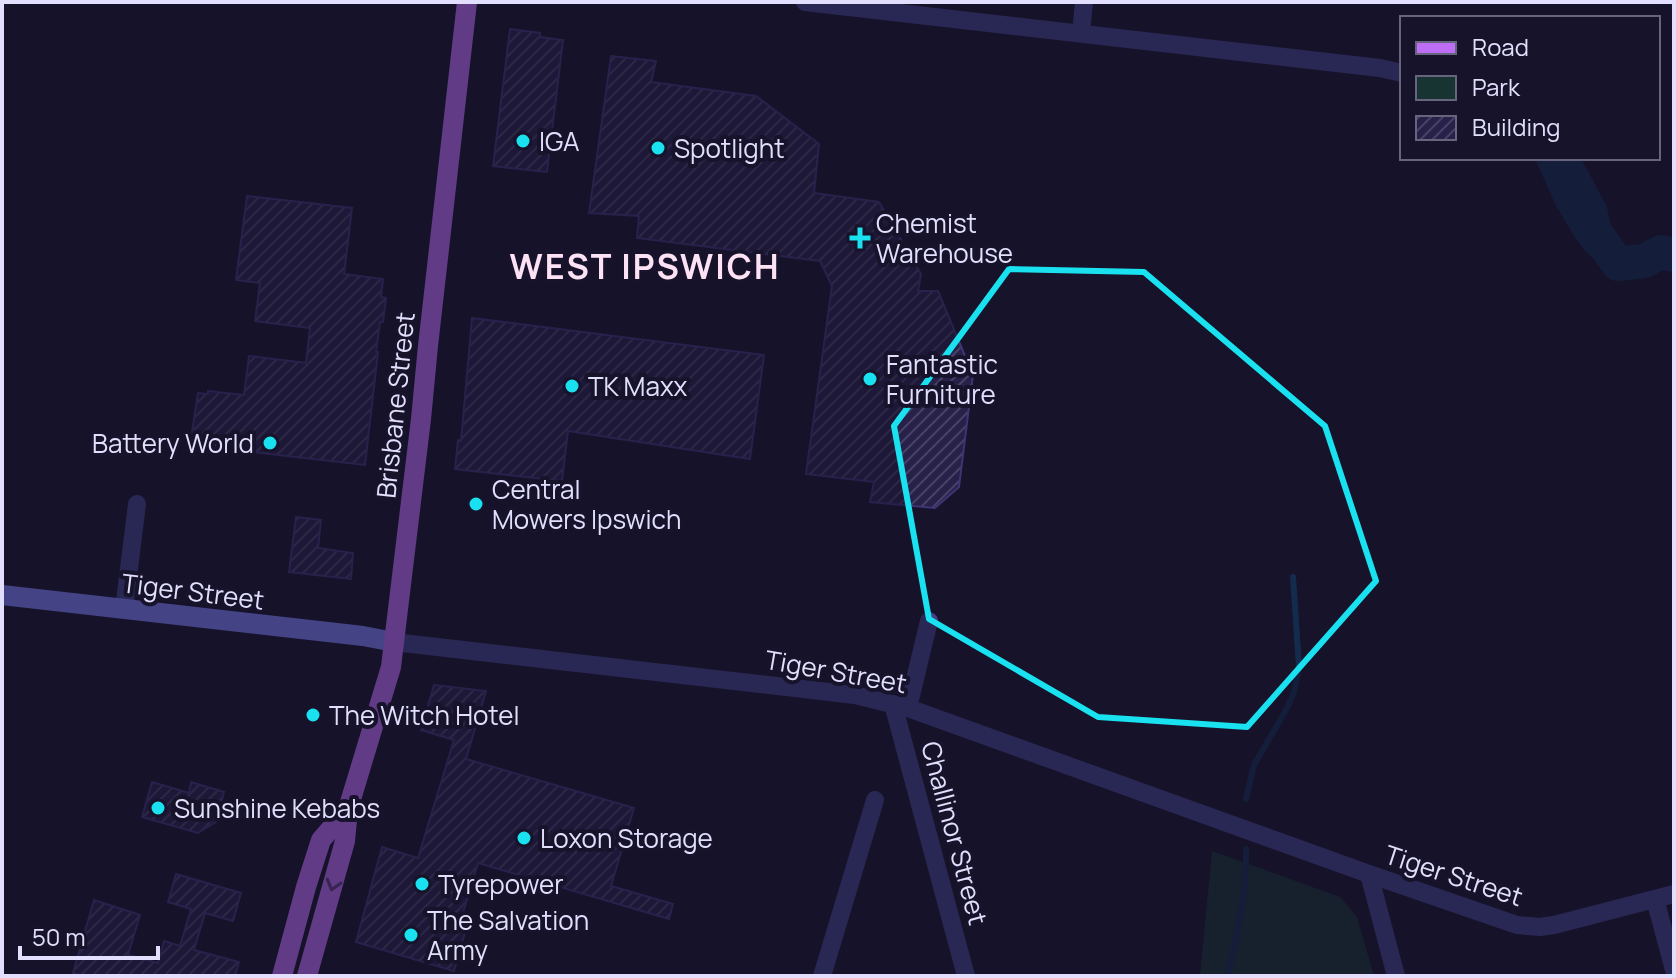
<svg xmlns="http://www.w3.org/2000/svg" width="1676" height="978" font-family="Manrope,sans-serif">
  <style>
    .park { fill: #173432 }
    .water { fill: #132c4e }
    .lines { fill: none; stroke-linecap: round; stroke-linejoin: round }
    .stream { stroke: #132c4e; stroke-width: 6 }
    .river { stroke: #132c4e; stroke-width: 34 }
    .building { fill: url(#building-hatch); stroke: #3f3474; stroke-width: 2 }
    .street { stroke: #424286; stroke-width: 18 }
    .secondary { stroke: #7d7ef6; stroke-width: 20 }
    .primary { stroke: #be6ef5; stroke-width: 20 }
    .oneway { stroke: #623c85 }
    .marked { fill: none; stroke: #19e1ef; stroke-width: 6; stroke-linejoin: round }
    .poi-dot { fill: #19e1ef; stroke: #16132a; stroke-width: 3 }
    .labels { text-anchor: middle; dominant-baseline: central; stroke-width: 8; stroke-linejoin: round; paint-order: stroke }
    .poi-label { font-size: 26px; fill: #e1dffd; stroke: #16132a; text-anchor: start }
    .street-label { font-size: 26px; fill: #e1dffd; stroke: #16132a }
    .district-label { font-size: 34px; font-weight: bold; letter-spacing: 2px; fill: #fde1f4; stroke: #16132a }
  </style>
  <defs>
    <pattern id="building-hatch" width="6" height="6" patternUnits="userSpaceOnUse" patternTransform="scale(2)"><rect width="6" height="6" fill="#27214a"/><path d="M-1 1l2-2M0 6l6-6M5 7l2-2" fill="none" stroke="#464165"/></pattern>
  </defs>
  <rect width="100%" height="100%" fill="#16132a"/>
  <!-- park -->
  <path class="park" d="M 1212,851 L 1340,897 L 1357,917 L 1374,976 L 1200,976 Z"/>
  <!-- water -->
  <path class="water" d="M 1535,158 L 1581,158 L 1607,207 L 1618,264 C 1610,262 1599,262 1593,258 C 1572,242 1545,183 1535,158 Z"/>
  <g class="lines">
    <!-- stream -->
    <path class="stream" d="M 1246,799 L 1254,765 L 1286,710 L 1294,693 L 1299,667 L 1293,577
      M 1228,976 C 1237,934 1247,892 1246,849"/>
    <!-- river -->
    <path class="river" d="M 1554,158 L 1571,198 L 1618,264 L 1644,261 L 1661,252 L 1674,255"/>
  </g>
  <!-- building -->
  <path class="building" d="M 510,29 L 540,33 L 540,37 L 563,40 L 547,172 L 493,166 Z
    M 611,56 L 656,61 L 651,82 L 756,96 L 819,144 L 814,193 L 879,202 L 921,274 L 918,291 L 938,291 L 973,375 L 959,487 L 935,508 L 870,502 L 874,482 L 806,474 L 832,286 L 820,261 L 637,238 L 639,216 L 589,213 Z
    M 247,196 L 352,208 L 344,274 L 383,279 L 381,297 L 386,298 L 383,322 L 380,322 L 376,352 L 378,352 L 365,465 L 190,445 L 198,393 L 208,394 L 208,391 L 244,395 L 249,356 L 306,363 L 310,328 L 255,321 L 260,283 L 236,280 Z
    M 472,318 L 764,355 L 750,459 L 568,431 L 562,481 L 455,469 L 458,440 L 461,441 Z
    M 296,517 L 321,520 L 318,548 L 353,553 L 351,579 L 289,572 Z
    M 434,685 L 486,691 L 466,759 L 634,808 L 611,886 L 673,904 L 669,919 L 478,863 L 459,926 L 466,929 L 454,971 L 356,942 L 382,847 L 418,858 L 454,740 L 421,730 Z
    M 152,782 L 189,793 L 191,782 L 224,792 L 217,821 L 198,833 L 142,817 Z
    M 176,874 L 241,893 L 233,921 L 205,913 L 194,950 L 239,962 L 235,976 L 83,976 L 73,973 L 94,900 L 140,915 L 128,955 L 158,963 L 164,941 L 180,946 L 191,909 L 168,902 Z"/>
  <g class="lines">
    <!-- street -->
    <path class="street" d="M 805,2 L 1380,68 L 1402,73
      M 1081,33 L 1084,2
      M 124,609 L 137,504
      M 394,642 L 855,695 L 908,708 L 1369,874 L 1517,925 L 1540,927 L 1554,925 L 1674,894
      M 893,704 L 966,976
      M 908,708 L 929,621
      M 1369,874 L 1396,976
      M 1655,899 L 1674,970
      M 822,976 L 875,800"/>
    <!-- secondary -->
    <path class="secondary" d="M 2,595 L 363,636 L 394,642"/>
    <!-- primary -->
    <path class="primary" d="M 282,976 L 306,887 L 321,840 L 348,809
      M 307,976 L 345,841 L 348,809 L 391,667 L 421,419 L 428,346 L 467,2"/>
  </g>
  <!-- one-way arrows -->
  <defs><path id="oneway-chevron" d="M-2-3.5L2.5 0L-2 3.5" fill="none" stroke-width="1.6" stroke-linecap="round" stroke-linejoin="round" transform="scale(2)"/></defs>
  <use class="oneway" href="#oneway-chevron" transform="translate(333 885) rotate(106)"/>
  <!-- marked area -->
  <path d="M0 0H1676V978H0ZM 1009,269 L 1144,272 L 1325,426 L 1376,581 L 1247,727 L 1098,717 L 929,619 L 894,426 Z" fill="#16132a" fill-opacity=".55" fill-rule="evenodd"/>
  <path class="marked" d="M 1009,269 L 1144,272 L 1325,426 L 1376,581 L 1247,727 L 1098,717 L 929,619 L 894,426 Z"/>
  <!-- markers -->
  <g class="poi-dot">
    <circle cx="523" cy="141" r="8"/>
    <circle cx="658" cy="148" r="8"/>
    <path d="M856 226h8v8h8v8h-8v8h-8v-8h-8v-8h8z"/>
    <circle cx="870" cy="379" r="8"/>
    <circle cx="572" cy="386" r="8"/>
    <circle cx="270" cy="443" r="8"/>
    <circle cx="476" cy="504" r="8"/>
    <circle cx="313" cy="715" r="8"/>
    <circle cx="158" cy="808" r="8"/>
    <circle cx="524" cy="838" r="8"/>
    <circle cx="422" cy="884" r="8"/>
    <circle cx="411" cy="935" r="8"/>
  </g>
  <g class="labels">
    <!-- poi labels -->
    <g class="poi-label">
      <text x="539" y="141">IGA</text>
      <text x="674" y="148">Spotlight</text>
      <text x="876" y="223">Chemist<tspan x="876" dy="30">Warehouse</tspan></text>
      <text x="886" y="364">Fantastic<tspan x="886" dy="30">Furniture</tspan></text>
      <text x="588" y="386">TK Maxx</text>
      <text x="254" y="443" text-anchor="end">Battery World</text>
      <text x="492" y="489">Central<tspan x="492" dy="30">Mowers Ipswich</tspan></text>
      <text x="329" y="715">The Witch Hotel</text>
      <text x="174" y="808">Sunshine Kebabs</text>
      <text x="540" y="838">Loxon Storage</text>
      <text x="438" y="884">Tyrepower</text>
      <text x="427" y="920">The Salvation<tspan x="427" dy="30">Army</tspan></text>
    </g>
    <!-- street labels -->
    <g class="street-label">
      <text transform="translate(395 405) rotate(-84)">Brisbane Street</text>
      <text transform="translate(193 591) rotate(7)">Tiger Street</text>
      <text transform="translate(836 671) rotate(10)">Tiger Street</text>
      <text transform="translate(955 833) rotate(75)">Challinor Street</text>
      <text transform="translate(1454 875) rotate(18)">Tiger Street</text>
    </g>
    <!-- district labels -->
    <g class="district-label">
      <text x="645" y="266">WEST IPSWICH</text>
    </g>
  </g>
  <!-- border -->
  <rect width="1676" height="978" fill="none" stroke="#e1dffd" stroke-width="8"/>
  <!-- legend -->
  <rect x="1400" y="16" width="260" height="144" fill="#16132a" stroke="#67657e" stroke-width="2"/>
  <rect x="1416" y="42" width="40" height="12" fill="#be6ef5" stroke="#67657e" stroke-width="2"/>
  <text x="1472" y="56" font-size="24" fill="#e1dffd">Road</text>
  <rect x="1416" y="76" width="40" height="24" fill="#173432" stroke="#67657e" stroke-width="2"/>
  <text x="1472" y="96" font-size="24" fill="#e1dffd">Park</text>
  <rect x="1416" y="116" width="40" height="24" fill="url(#building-hatch)" stroke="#67657e" stroke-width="2"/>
  <text x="1472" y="136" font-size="24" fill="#e1dffd">Building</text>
  <!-- scale -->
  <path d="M20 946v12h138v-12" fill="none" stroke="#e1dffd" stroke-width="4"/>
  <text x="32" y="946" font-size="24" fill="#e1dffd" stroke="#16132a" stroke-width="6" paint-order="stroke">50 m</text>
</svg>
